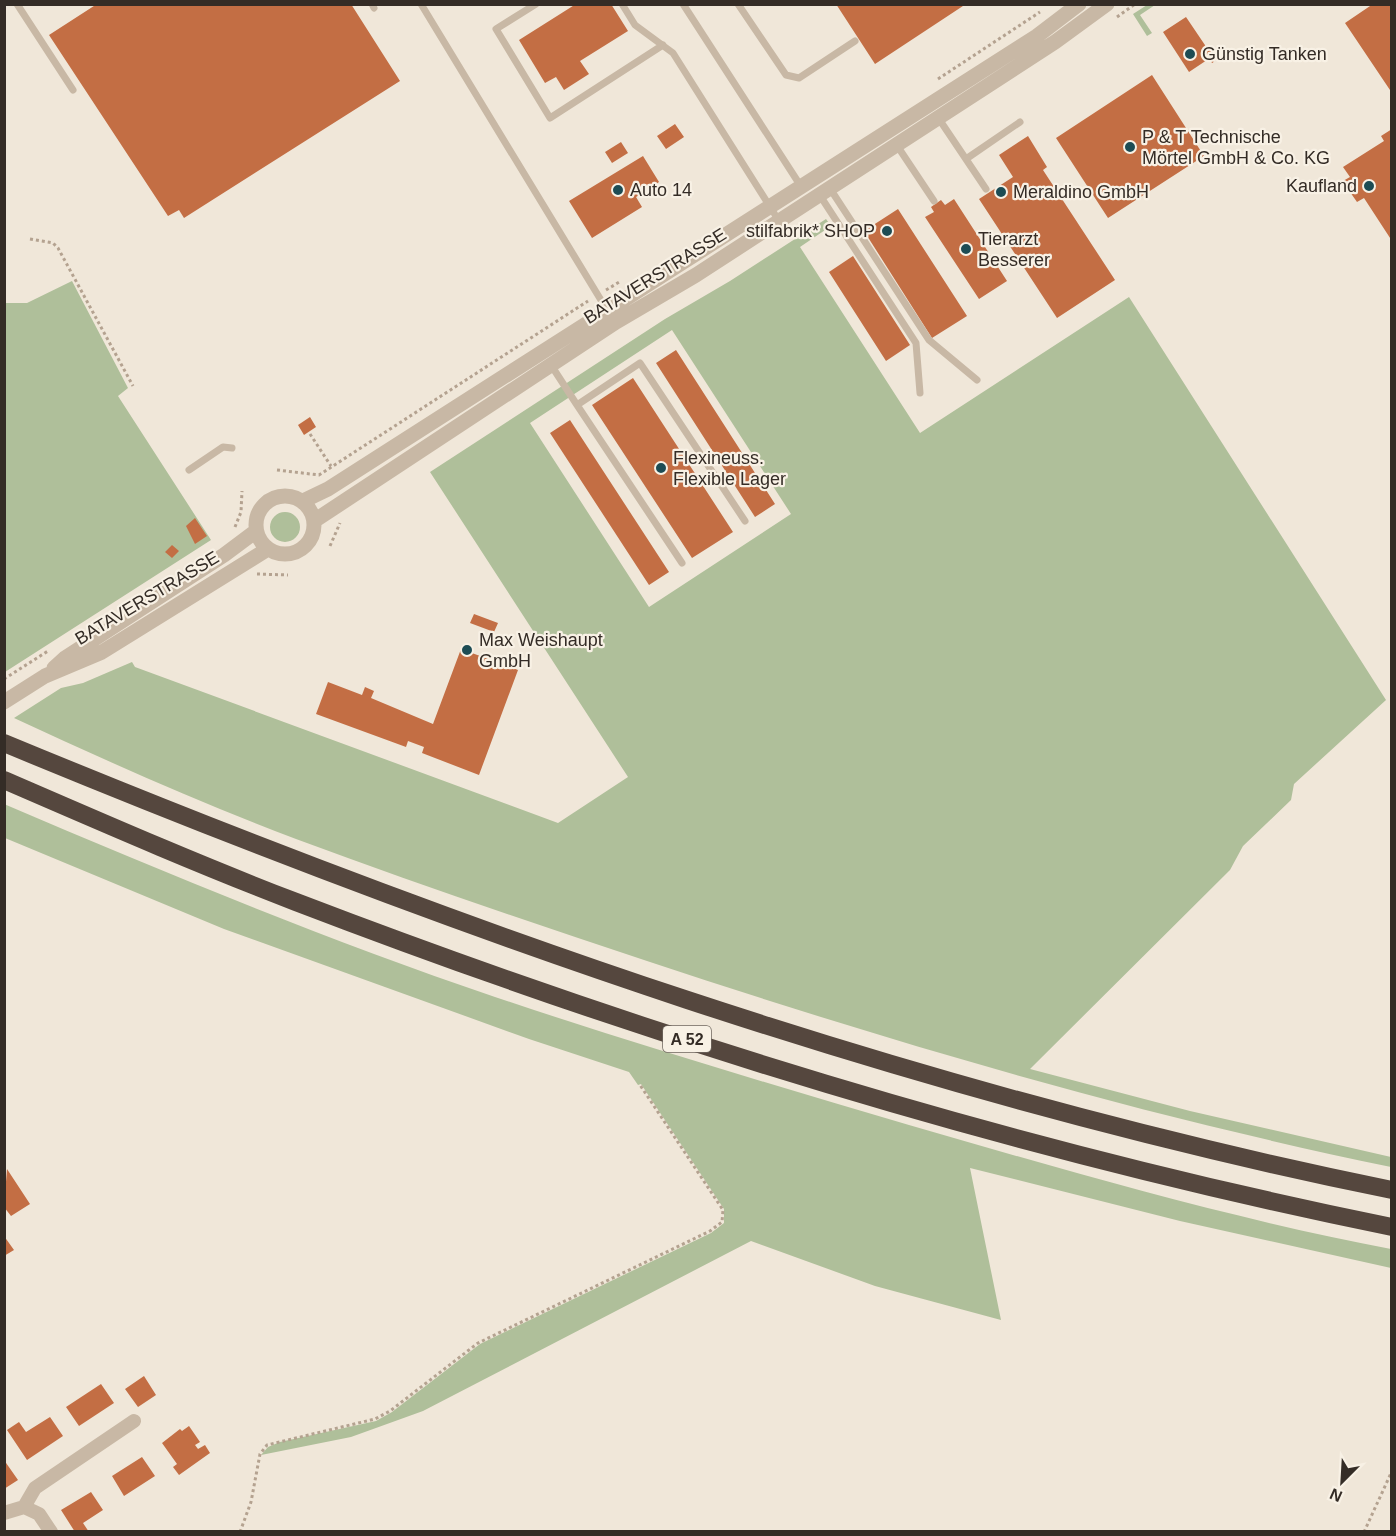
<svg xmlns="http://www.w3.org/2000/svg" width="1396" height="1536" font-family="Helvetica,sans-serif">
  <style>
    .green { fill: #afbf9a; fill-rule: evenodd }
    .building { fill: #c36e44 }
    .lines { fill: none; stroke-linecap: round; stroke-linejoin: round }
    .path { stroke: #b4a290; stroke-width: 3; stroke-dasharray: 3 3; stroke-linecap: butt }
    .service { stroke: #c8b8a5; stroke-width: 7 }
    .minor { stroke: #c8b8a5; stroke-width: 14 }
    .tertiary { stroke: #c8b8a5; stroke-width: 15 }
    .motorway { stroke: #55473e; stroke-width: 18 }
    .poi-dot { fill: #1d4c54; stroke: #f8f1e5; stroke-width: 2 }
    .labels { text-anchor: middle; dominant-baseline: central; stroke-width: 4.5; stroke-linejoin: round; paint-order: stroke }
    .shield { fill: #f8f1e5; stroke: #6f675f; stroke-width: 1.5 }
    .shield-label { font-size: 16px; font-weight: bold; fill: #342c26 }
    .poi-label { font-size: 18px; fill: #342c26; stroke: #f8f1e5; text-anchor: start }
    .street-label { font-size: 18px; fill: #342c26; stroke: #f8f1e5 }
  </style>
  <rect width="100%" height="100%" fill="#f0e7d9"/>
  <!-- green -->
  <path class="green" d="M 1147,5 L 1155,5 L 1140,15 L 1152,33 L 1147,36 L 1133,14 Z
    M 826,219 L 831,226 L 800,247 L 920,433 L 1129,297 L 1386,700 L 1294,784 L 1291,800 L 1243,846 L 1230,870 L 1030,1069 L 1190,1111 L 1391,1157 L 1391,1167 C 1139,1115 891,1042 647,961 C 529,922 412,882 296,839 C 200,803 107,761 14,718 L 61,688 L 83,683 L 132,662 L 135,667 L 558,823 L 628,777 L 430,472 L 665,319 L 730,281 ZM 672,330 L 791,514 L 649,607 L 530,423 Z
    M 72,281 L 128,388 L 118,396 L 211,540 L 5,672 L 5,303 L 27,303 Z
    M270 527a15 15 0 1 1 30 0a15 15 0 1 1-30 0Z
    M 4,804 C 166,873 329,941 495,997 C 632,1043 770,1084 909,1125 C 1068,1171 1228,1218 1391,1249 L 1391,1268 L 1180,1221 L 970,1168 L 1001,1320 L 875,1286 L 751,1241 L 423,1411 L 351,1437 L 261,1455 L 268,1447 L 280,1442 L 376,1421 L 392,1412 L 480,1344 L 711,1233 L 724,1223 L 724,1209 L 641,1084 L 638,1085 L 629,1072 L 529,1039 L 224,929 L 5,838 Z"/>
  <!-- building -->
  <path class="building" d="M 97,4 L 351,4 L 400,81 L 184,218 L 179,210 L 168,216 L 49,35 Z
    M 576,4 L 611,4 L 628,31 L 580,61 L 589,74 L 564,90 L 556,77 L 545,83 L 519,40 Z
    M 836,4 L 966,4 L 875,64 Z
    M 1373,4 L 1392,4 L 1392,93 L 1345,23 Z
    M 1186,17 L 1209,51 L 1210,48 L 1216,50 L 1213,63 L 1207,60 L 1189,72 L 1163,32 Z
    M 1152,75 L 1204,156 L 1108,218 L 1056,138 Z
    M 675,124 L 684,137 L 666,149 L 657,136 Z
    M 1392,129 L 1392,241 L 1364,198 L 1357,202 L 1350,192 L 1343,181 L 1350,177 L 1343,167 L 1384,141 L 1381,136 Z
    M 1028,136 L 1047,167 L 1043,170 L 1115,280 L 1057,318 L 979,199 L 1013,177 L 999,155 Z
    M 621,142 L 628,153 L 612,163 L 605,152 Z
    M 643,156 L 659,182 L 636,197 L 642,207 L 592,238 L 569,201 Z
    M 954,199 L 1007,281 L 979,299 L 925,217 L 934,212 L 931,207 L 941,200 L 945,205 Z
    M 898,209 L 967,316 L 932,338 L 864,231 Z
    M 853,256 L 910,345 L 886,361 L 829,272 Z
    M 676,350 L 775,504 L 755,517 L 656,363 Z
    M 633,378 L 733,532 L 692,558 L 592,405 Z
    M 310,417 L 316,427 L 304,435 L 298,425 Z
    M 570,420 L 669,572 L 649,585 L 550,433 Z
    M 195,518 L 207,536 L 195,544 L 186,526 Z
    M 172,545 L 179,551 L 172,558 L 165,552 Z
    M 474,614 L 498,623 L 494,632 L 470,623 Z
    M 461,649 L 518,670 L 479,775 L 422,753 L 424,747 L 408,741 L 406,747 L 316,714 L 328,682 L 362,695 L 365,687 L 374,691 L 371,698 L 433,724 Z
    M 7,1169 L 30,1204 L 11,1216 L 4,1207 Z
    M 4,1236 L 14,1250 L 4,1256 Z
    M 144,1376 L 156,1395 L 138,1407 L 125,1389 Z
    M 101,1384 L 114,1403 L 79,1426 L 66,1407 Z
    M 50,1417 L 63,1436 L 27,1460 L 7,1430 L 19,1422 L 26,1432 Z
    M 189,1426 L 200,1442 L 195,1445 L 198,1449 L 205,1445 L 210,1453 L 179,1475 L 173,1467 L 177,1464 L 162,1443 L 180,1429 L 182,1431 Z
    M 142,1457 L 155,1476 L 124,1496 L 112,1476 Z
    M 4,1460 L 18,1480 L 4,1489 Z
    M 91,1492 L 103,1510 L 83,1523 L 89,1532 L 75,1532 L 61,1510 Z"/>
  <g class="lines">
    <!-- path -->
    <path class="path" d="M 1117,17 L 1135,4
      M 938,79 L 1040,12
      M 30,239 L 53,243 L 58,248 L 133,386
      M 606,290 L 621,281
      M 310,434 L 331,466
      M 277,470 L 319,475 L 588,301
      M 235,527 L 241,512 L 242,491
      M 330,546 L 340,523
      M 257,574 L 288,575
      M 4,679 L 48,651
      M 240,1532 L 251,1502 L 260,1454 L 267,1445 L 375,1419 L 390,1411 L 478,1343 L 710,1231 L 722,1222 L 723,1210 L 640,1085
      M 1364,1532 L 1392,1471"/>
    <!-- service -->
    <path class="service" d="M 17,4 L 73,90
      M 372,4 L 374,8
      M 421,4 L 607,310
      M 536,4 L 496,29 L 550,118 L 663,45
      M 622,4 L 635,25 L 673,53 L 779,221
      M 683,4 L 802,188
      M 738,4 L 786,75 L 799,78 L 855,41
      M 937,116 L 986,189
      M 896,144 L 934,201
      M 966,159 L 1020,122
      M 829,187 L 929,340 L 977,380
      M 819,194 L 916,343 L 920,393
      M 551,365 L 577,405
      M 189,470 L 223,447 L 232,448
      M 682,563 L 577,405 L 640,363 L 745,521"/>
    <!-- minor -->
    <path class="minor" d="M 24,1507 L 39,1514 L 51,1532
      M 4,1513 L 24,1507 L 35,1488 L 134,1421"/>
    <!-- tertiary -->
    <path class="tertiary" d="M256 525a29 29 0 1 1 58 0a29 29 0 1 1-58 0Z
      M 303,501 L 328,489 C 564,337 801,188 1037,36 L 1079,4
      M 314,521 L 616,322 L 696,275 L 1055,42 L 1107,4
      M 54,668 L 65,658 L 224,555 L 256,531
      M 4,702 L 45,676 L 102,652 L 268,549"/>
    <!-- motorway -->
    <path class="motorway" d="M 4,743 C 453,929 914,1093 1392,1190
      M 4,780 C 101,822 197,864 296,902 C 651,1038 1018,1151 1392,1227"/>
  </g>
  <!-- markers -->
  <g class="poi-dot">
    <circle cx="1190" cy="54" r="6"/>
    <circle cx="1130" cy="147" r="6"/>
    <circle cx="1369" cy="186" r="6"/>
    <circle cx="618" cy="190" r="6"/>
    <circle cx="1001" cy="192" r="6"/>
    <circle cx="887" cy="231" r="6"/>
    <circle cx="966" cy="249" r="6"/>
    <circle cx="661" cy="468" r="6"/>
    <circle cx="467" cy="650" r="6"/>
  </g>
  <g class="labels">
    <!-- shield labels -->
    <rect class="shield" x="663" y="1026" width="48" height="26" rx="4.5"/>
    <g class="shield-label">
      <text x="687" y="1039">A 52</text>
    </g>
    <!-- poi labels -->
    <g class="poi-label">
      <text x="1202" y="54">Günstig Tanken</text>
      <text x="1142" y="137">P &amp; T Technische<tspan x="1142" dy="21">Mörtel GmbH &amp; Co. KG</tspan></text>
      <text x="1357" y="186" text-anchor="end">Kaufland</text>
      <text x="630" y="190">Auto 14</text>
      <text x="1013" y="192">Meraldino GmbH</text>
      <text x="875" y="231" text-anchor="end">stilfabrik* SHOP</text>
      <text x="978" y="239">Tierarzt<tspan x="978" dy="21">Besserer</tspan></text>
      <text x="673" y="458">Flexineuss.<tspan x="673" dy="21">Flexible Lager</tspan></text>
      <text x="479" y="640">Max Weishaupt<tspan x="479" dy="21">GmbH</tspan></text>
    </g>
    <!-- street labels -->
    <g class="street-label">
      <text transform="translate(655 276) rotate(-32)">BATAVERSTRASSE</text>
      <text transform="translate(147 598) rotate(-31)">BATAVERSTRASSE</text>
    </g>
  </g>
  <!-- border -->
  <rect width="1396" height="1536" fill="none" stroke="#342c26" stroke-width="12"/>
  <!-- north arrow -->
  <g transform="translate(1342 1482) rotate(204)" stroke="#f8f1e5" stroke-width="4.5" paint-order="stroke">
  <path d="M0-4.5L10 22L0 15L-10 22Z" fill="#342c26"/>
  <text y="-9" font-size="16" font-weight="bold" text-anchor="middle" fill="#342c26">N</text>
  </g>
</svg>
